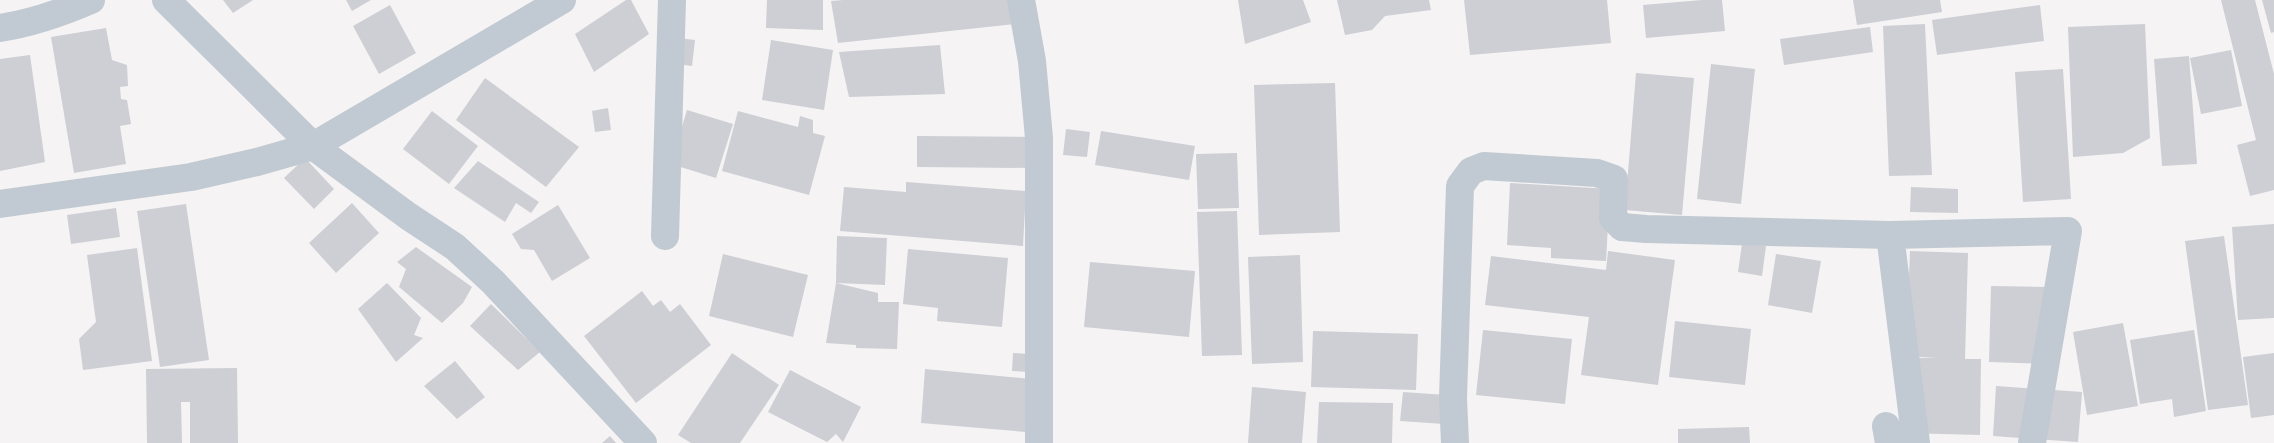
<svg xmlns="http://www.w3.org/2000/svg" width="2274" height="443" font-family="Mulish,sans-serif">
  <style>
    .building { fill: #cdcfd5 }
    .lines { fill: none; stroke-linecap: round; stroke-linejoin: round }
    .minor { stroke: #c1cad2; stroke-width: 28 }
  </style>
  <rect width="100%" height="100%" fill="#f5f3f3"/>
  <!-- building -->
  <path class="building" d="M 223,0 L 253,0 L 233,13 Z
    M 346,0 L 371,0 L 352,11 Z
    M 626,0 L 631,0 L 649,34 L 594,72 L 575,34 Z
    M 767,0 L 823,0 L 823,30 L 766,28 Z
    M 843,0 L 1007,0 L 1015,24 L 838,43 L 831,1 Z
    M 1238,0 L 1303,0 L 1311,22 L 1245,44 Z
    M 1337,0 L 1429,0 L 1431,10 L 1385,16 L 1372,30 L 1345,35 Z
    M 1464,0 L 1607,0 L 1611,43 L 1470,55 Z
    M 1702,0 L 1722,0 L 1725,31 L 1646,38 L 1643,5 Z
    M 1853,0 L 1940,0 L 1942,12 L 1857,25 Z
    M 2221,0 L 2255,0 L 2274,74 L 2274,190 L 2250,196 L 2237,145 L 2256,140 Z
    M 2262,0 L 2274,0 L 2274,32 L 2271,33 Z
    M 390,5 L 416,53 L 379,74 L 353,26 Z
    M 2040,5 L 2044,41 L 1937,55 L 1932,20 Z
    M 1925,24 L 1932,175 L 1889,176 L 1883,26 Z
    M 2145,24 L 2150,138 L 2123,153 L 2073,157 L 2068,27 Z
    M 1870,27 L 1873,52 L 1784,65 L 1780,39 Z
    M 106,28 L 112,60 L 127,65 L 128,86 L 120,87 L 121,99 L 127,100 L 131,124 L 120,126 L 126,164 L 74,173 L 51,37 Z
    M 678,38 L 695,40 L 692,66 L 676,64 Z
    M 771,40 L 833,50 L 824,110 L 762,100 Z
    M 940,45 L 945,94 L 849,97 L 839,52 Z
    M 2231,50 L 2242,106 L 2201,114 L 2190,58 Z
    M 30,55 L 45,162 L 0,171 L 0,59 Z
    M 2189,56 L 2197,164 L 2162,166 L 2154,59 Z
    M 1711,64 L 1755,69 L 1741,204 L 1697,199 Z
    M 2063,69 L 2071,199 L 2023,202 L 2015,72 Z
    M 1636,73 L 1694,78 L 1682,215 L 1625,210 Z
    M 485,78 L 579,147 L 546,187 L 456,120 Z
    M 1335,83 L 1340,232 L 1259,235 L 1254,85 Z
    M 608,108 L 611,130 L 595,132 L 592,111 Z
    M 687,110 L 733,124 L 716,178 L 671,164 Z
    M 432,111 L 478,146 L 449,184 L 403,149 Z
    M 738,111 L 798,127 L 800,116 L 813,120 L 813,133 L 825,136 L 809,195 L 722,171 Z
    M 1066,129 L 1090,132 L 1087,157 L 1063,155 Z
    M 1101,131 L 1195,146 L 1189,180 L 1095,165 Z
    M 917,136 L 1033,137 L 1032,168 L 917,167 Z
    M 1237,153 L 1239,208 L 1198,209 L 1196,154 Z
    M 305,158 L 334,189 L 314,209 L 284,178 Z
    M 478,161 L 539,202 L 531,213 L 516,203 L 505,222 L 454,188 Z
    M 906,182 L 1026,191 L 1023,246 L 840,231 L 844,187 L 906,192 Z
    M 1510,183 L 1610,189 L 1606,261 L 1551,258 L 1551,248 L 1507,245 Z
    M 1911,187 L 1958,189 L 1958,213 L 1910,212 Z
    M 352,203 L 379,233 L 336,273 L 309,243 Z
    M 186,204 L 209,360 L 160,367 L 137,211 Z
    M 558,205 L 590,258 L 552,281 L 534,250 L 521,249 L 512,234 Z
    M 116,208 L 120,237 L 71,244 L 67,215 Z
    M 1237,211 L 1242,355 L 1202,356 L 1197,212 Z
    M 2274,224 L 2274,318 L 2238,320 L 2232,227 Z
    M 837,236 L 887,238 L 885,285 L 836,283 Z
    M 2224,236 L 2248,405 L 2208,410 L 2185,241 Z
    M 1742,244 L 1766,246 L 1762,276 L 1738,272 Z
    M 416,247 L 472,287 L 463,303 L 442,323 L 399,287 L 406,269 L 397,262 Z
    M 137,248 L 152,361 L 83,370 L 79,339 L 96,322 L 87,255 Z
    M 908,249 L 1008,258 L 1002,327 L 937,321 L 938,308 L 903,304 Z
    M 1608,251 L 1675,260 L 1658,385 L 1581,375 L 1589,317 L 1485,305 L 1491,256 L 1606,270 Z
    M 1910,251 L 1968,253 L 1965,359 L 1981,359 L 1980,435 L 1904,433 L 1905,358 L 1936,358 L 1906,356 Z
    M 723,254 L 808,275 L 793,337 L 709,316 Z
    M 1776,254 L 1821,261 L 1812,313 L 1768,305 Z
    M 1300,255 L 1303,362 L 1252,364 L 1248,257 Z
    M 1090,262 L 1195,271 L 1189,337 L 1084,327 Z
    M 387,283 L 421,318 L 414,335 L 423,338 L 396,362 L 358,309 Z
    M 836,283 L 878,293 L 878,302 L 899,302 L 897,349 L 856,348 L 856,345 L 826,343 Z
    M 1991,286 L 2047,287 L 2045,364 L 1989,362 Z
    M 642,291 L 653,306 L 661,300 L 670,312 L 680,304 L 711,345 L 636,403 L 584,336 Z
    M 491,304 L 540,352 L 518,370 L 470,326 Z
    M 1675,321 L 1751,329 L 1745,385 L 1669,377 Z
    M 2123,323 L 2138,406 L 2087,415 L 2073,332 Z
    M 1483,330 L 1572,339 L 1565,404 L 1476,395 Z
    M 2194,330 L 2206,411 L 2174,417 L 2172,399 L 2140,404 L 2130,340 Z
    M 1313,331 L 1418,334 L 1416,390 L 1311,387 Z
    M 732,353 L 779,385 L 740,443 L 691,443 L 678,435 Z
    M 1013,353 L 1031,354 L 1030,372 L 1012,371 Z
    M 2274,353 L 2274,415 L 2251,418 L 2243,357 Z
    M 455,361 L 485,397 L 457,419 L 424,386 Z
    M 237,368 L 238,443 L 190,443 L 190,402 L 181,402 L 182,443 L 147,443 L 146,369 Z
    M 925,369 L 1031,379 L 1026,432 L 921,423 Z
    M 790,370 L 861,407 L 843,442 L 836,434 L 827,442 L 768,412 Z
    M 1996,386 L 2082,392 L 2078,442 L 1993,436 Z
    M 1252,387 L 1306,392 L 1302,443 L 1248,443 Z
    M 1403,392 L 1446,395 L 1444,424 L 1400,421 Z
    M 1319,402 L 1393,403 L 1392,443 L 1317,443 Z
    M 1749,427 L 1750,443 L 1678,443 L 1678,429 Z
    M 610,436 L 616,443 L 602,443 Z"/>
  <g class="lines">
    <!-- minor -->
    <path class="minor" d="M 166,0 L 313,146 L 408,216 L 455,247 L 493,282 L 643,443
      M 1021,0 L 1032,61 L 1039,138 L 1039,443
      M 0,28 C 33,23 61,13 91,0
      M 0,204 L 191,177 L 257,162 L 313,146 L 562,0
      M 1890,235 L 1916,443
      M 665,236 L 672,0
      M 1455,443 L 1453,398 L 1460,186 L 1471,171 L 1484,166 L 1597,173 L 1614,179 L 1613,218 L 1622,227 L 1646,229 L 1890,235 L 2068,231 L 2032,443
      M 1889,443 L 1886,426 L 1889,443"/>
  </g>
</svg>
